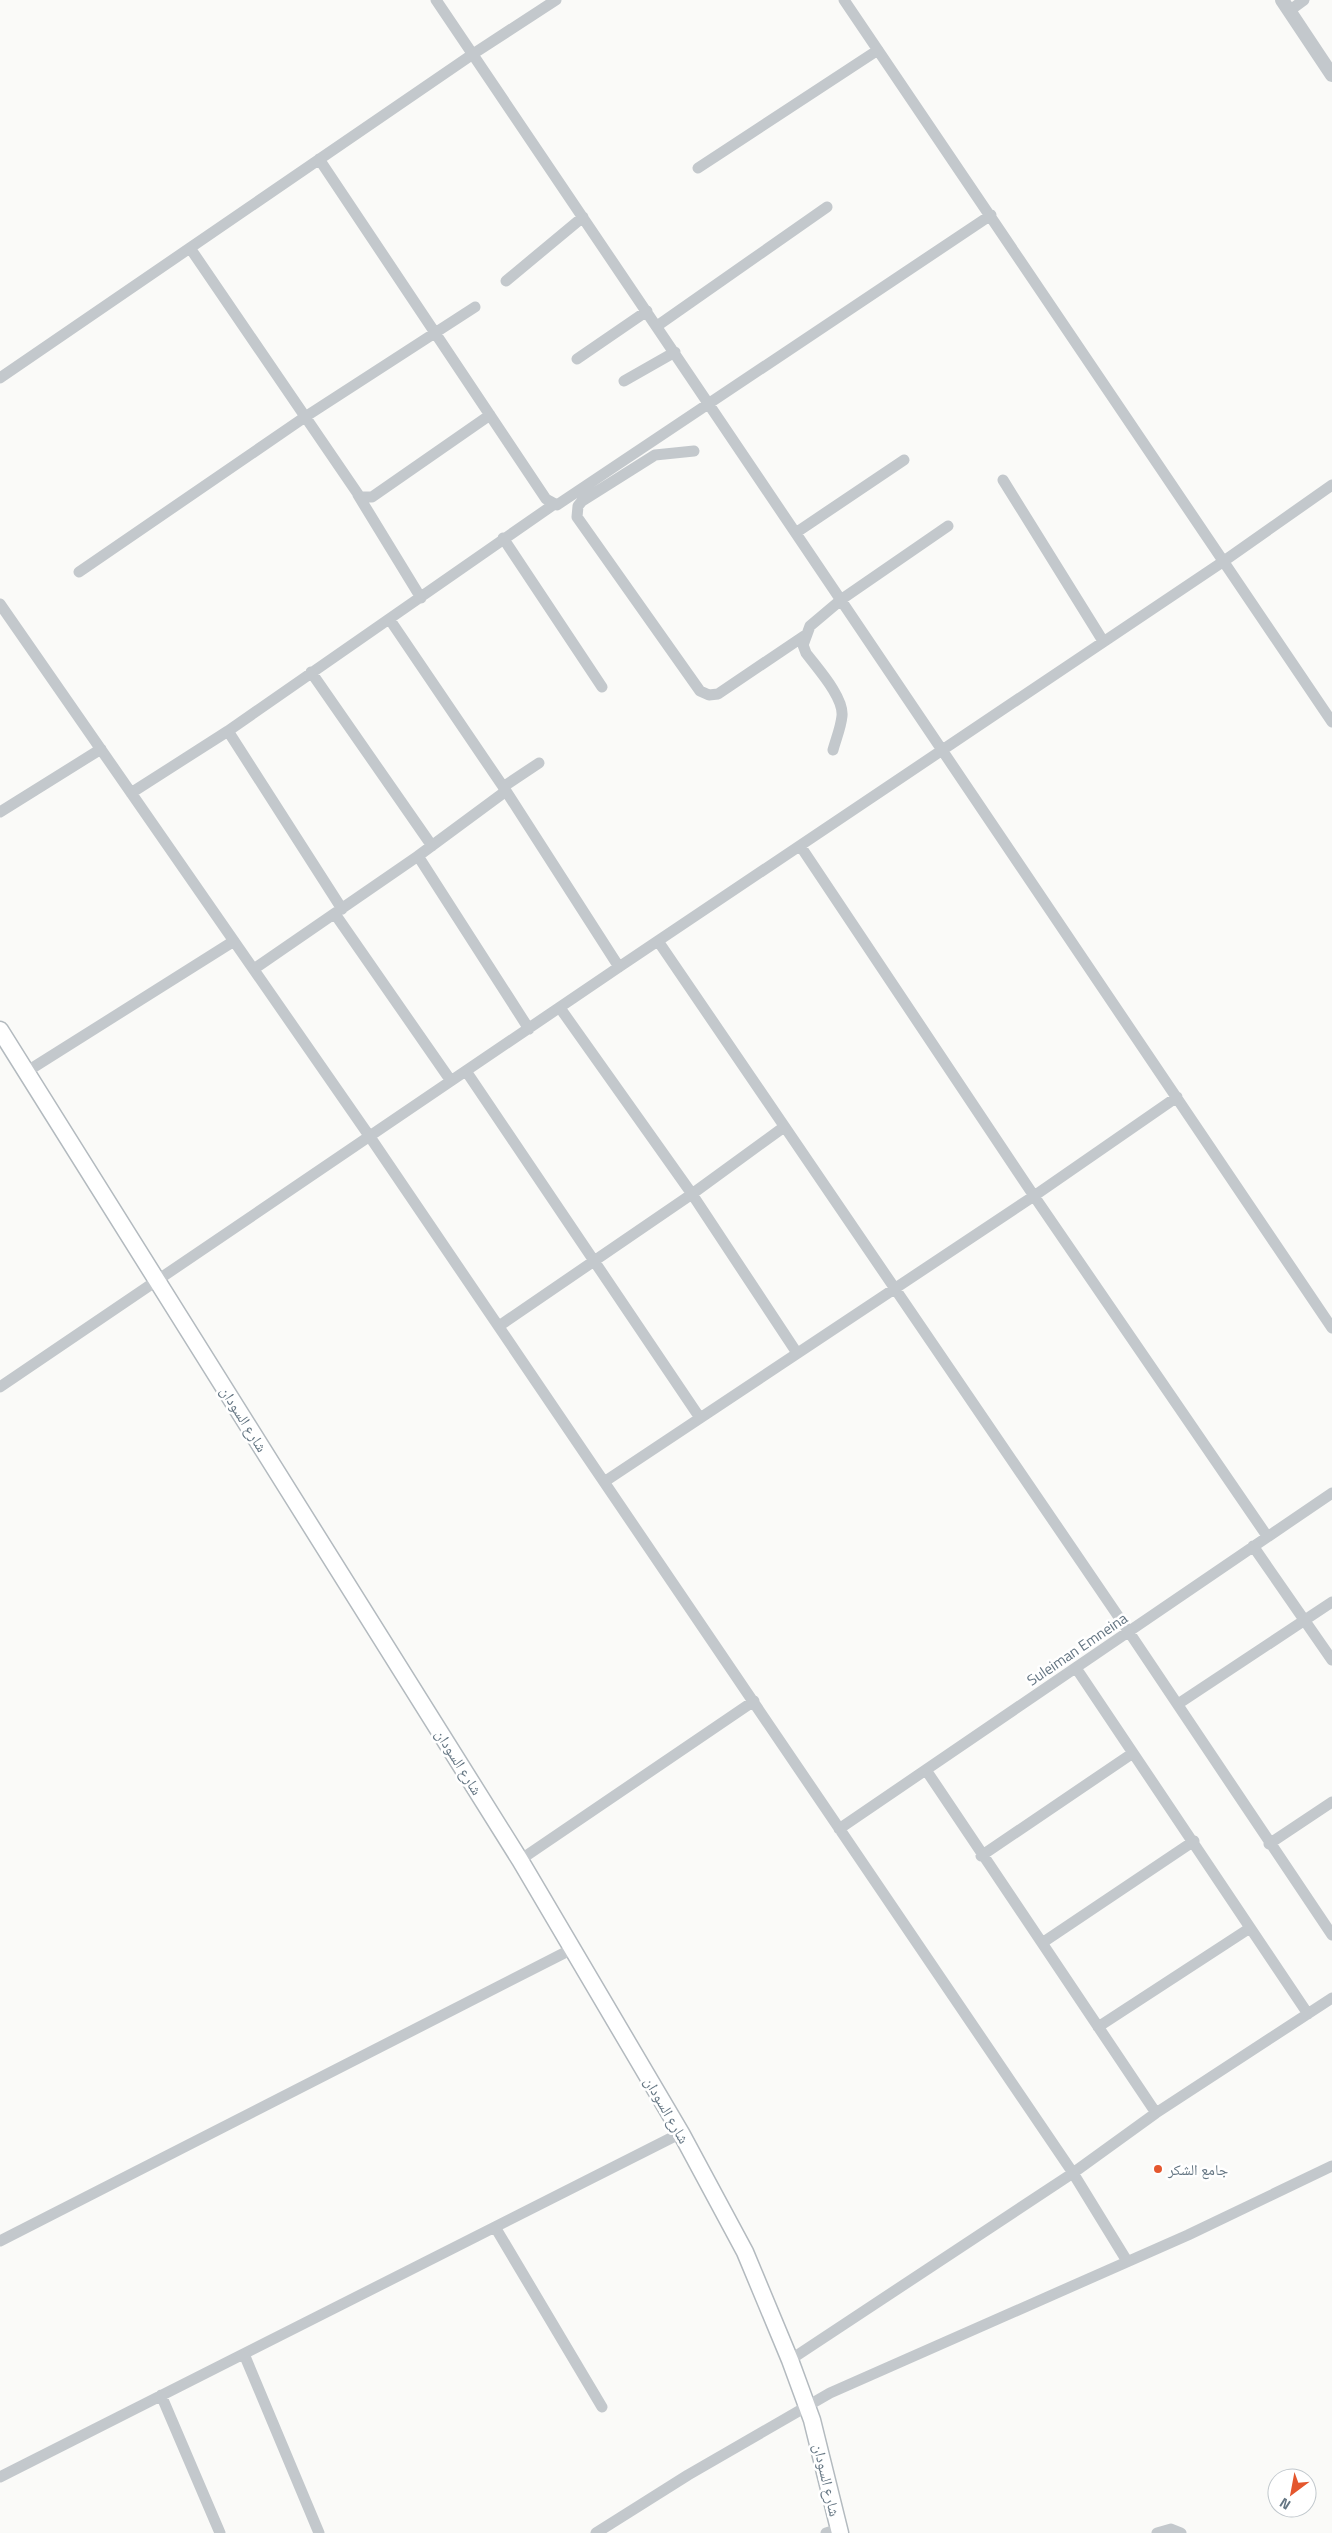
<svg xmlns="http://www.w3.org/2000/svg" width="1332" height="2533" font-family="'Titillium Web','Noto Naskh Arabic',sans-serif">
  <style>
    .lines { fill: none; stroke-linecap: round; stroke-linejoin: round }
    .secondary-casing { stroke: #b3babf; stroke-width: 19 }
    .minor { stroke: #c3c8cc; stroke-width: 11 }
    .tertiary { stroke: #c3c8cc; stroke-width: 14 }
    .secondary { stroke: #fff; stroke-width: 16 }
    .poi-dot { fill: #e4572e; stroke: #fff; stroke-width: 2 }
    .labels { text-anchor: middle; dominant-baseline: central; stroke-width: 5; stroke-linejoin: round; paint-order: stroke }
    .street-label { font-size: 15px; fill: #657683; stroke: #fff }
    .poi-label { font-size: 15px; fill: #657683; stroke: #fff; text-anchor: start }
  </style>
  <rect width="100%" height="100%" fill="#fafaf8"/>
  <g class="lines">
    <!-- secondary casing -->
    <g class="secondary-casing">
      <path id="secondary" d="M 0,1030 L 520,1860 L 681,2133 L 745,2252 L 790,2360 L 812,2420 L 840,2533"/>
    </g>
    <!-- minor -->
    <path class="minor" d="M 436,0 L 1332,1328
      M 844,0 L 1332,722
      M 1289,11 L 1304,0
      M 319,159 L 546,499 L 557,505 L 991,215
      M 698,168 L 878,50
      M 190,248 L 360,497 L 372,497 L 490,415
      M 506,281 L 583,217
      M 657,326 L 827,207
      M 577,359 L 647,311
      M 0,378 L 473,54 L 556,0
      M 624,381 L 675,352
      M 694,451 L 655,455 L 582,501 L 578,506 L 577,517 L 700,691 L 709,695 L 718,694 L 804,636
      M 1003,480 L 1103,641
      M 358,495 L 421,598
      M 797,532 L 904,460
      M 503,538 L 602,687
      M 79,572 L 305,417 L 475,307
      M 0,604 L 370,1137 L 1073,2173 L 1127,2261
      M 390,620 L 506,791 L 619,967
      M 311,672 L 432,846
      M 228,731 L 342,909
      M 833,750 C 836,739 841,727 842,716 C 844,697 817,668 806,653 L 803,645 L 810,626 L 842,599 L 948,526
      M 503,787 L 539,763
      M 131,793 L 228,731 L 553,505
      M 0,812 L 101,749
      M 801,847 L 1034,1196 L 1267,1536
      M 418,856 L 506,791
      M 335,914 L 451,1081
      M 658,941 L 1129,1632 L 1332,1935
      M 254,969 L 418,856 L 529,1029
      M 560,1008 L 692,1194 L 797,1353
      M 466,1071 L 700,1418
      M 26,1072 L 234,941
      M 499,1326 L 692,1194 L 784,1127
      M 0,1387 L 619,967 L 1224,561 L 1332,485
      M 604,1482 L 1034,1196 L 1177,1097
      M 1253,1546 L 1332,1660
      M 1076,1668 L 1308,2014
      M 1178,1704 L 1332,1602
      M 926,1770 L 1156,2113
      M 839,1829 L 1332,1493
      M 1269,1844 L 1332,1802
      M 981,1856 L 1133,1753
      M 520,1860 L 754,1701
      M 1042,1943 L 1194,1841
      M 1098,2027 L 1250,1928
      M 495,2227 L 602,2407
      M 0,2241 L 574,1948
      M 244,2354 L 319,2533
      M 790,2360 L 1073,2173 L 1156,2113 L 1332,1998
      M 161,2395 L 220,2533
      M 0,2477 L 681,2133
      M 596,2533 L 688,2475 L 830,2393 L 1188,2235 L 1332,2166
      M 826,2533 L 839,2529
      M 1157,2533 L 1171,2529 L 1181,2533"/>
    <!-- tertiary -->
    <path class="tertiary" d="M 1282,0 L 1332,75"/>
    <!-- secondary -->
    <use href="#secondary" class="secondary"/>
  </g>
  <!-- markers -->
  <circle class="poi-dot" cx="1158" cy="2169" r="5"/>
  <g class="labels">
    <!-- street labels -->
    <g class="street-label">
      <text transform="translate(244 1419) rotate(58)">شارع السودان</text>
      <text transform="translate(1077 1649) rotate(-34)">Suleiman Emneina</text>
      <text transform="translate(459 1762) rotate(58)">شارع السودان</text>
      <text transform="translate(667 2110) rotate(60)">شارع السودان</text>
      <text transform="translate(827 2480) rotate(77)">شارع السودان</text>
    </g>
    <!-- poi labels -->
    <g class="poi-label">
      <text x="1168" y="2169">جامع الشكر</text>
    </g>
  </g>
  <!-- north arrow -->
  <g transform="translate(1292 2493) rotate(212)"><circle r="24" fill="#ffffff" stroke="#c1c8cd"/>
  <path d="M0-4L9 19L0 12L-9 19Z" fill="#e4572e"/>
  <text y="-8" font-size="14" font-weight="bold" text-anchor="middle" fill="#657683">N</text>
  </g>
</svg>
